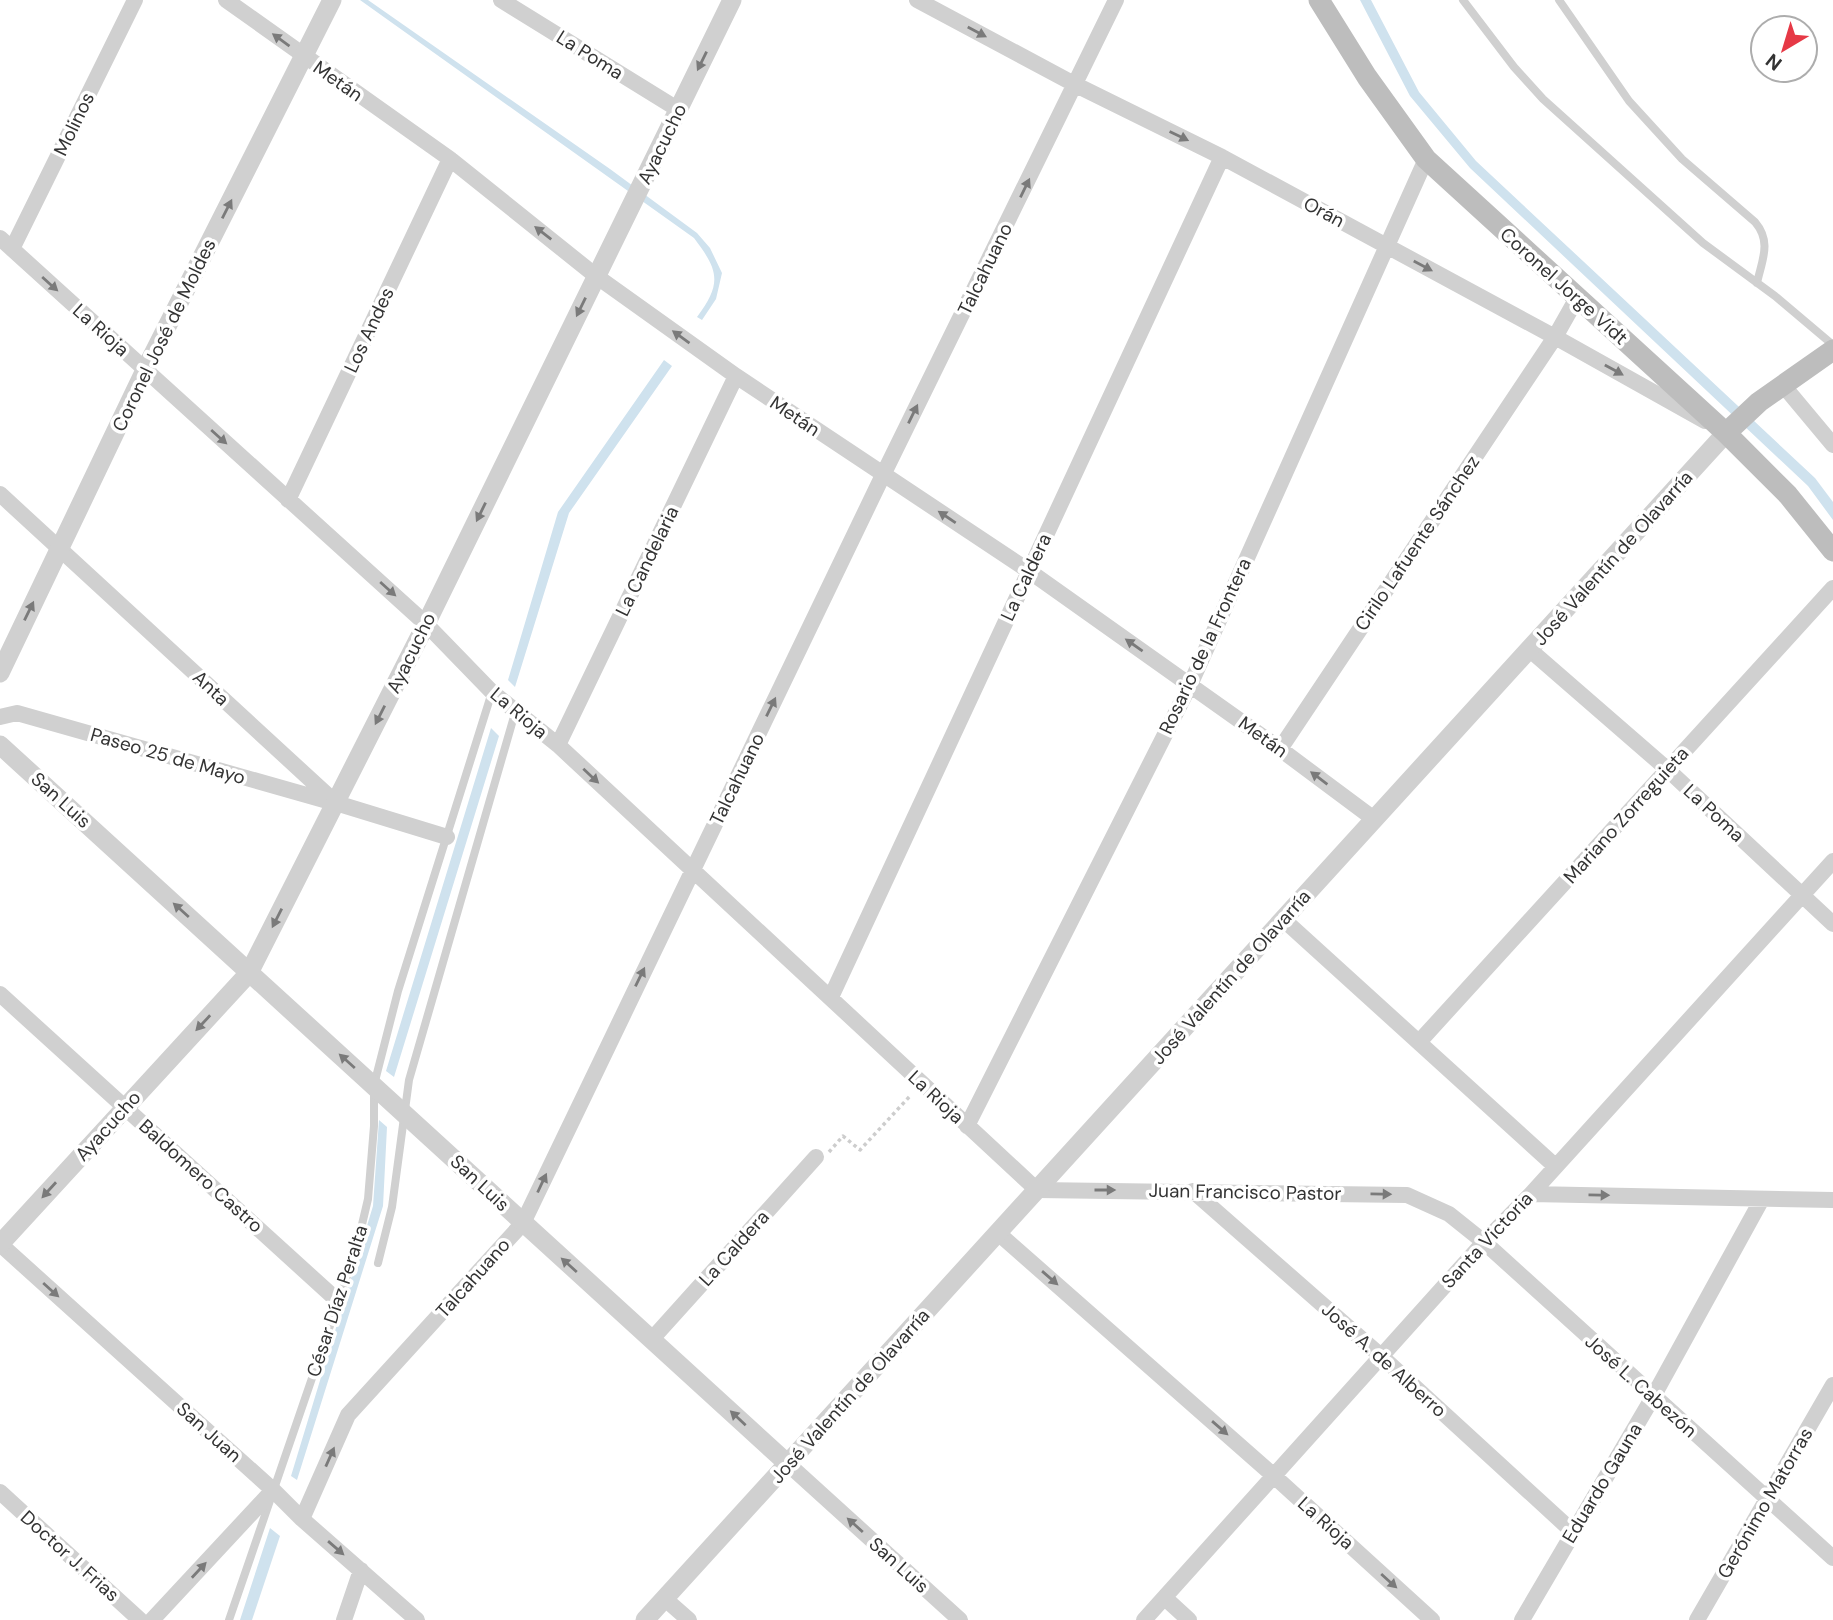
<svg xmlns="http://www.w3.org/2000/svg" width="1833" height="1620" font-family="'DM Sans',sans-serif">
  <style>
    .water { fill: #cfe2ee }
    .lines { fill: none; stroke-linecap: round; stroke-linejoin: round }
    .path { stroke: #cdcdcd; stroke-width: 3.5; stroke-dasharray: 3.5 3.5; stroke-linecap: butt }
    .service { stroke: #d0d0d0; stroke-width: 8 }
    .minor { stroke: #d0d0d0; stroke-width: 16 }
    .tertiary { stroke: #d0d0d0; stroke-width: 19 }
    .secondary { stroke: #bdbdbd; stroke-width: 21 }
    .oneway { fill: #7a7a7a }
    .labels { text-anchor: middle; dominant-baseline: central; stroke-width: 7; stroke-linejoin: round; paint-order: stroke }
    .street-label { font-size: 19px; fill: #333; stroke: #fff }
  </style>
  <rect width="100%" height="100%" fill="#fff"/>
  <!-- water -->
  <path class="water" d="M 360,0 L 368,0 L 610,169 L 697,233 L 710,248 L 722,273 L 716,299 L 702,320 L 697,317 C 722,283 719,271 694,238 Z
    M 1360,0 L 1371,0 L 1419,92 L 1476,161 L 1815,478 L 1833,502 L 1833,520 L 1808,486 L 1470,168 L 1410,96 Z
    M 664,360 L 672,366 L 569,513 L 515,687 L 508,680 L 558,512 Z
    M 491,728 L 499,736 L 394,1077 L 386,1071 Z
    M 379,1120 L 387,1127 L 383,1206 L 297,1480 L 291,1476 L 373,1206 Z
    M 270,1528 L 280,1536 L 252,1620 L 240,1620 Z"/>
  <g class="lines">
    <!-- path -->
    <path class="path" d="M 829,1152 L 843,1136 L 860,1150 L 911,1095"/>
    <!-- service -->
    <path class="service" d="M 1463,0 L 1514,67 L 1543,99 L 1703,243 L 1775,296 L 1833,345
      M 1559,0 L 1629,101 L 1682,159 L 1755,222 C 1772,242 1762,260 1757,283
      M 378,1263 L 392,1207 L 409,1080 L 515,713
      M 229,1620 L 356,1250 L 368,1199 L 374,1126 L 374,1085 L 398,991 L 492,692"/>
    <!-- minor -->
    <path class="minor" d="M 226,0 L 450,159 L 596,276 L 736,376 L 1029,571 L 1280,749 L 1374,819
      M 501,0 L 679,110
      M 917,0 L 1076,85 L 1222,157 L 1555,337 L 1705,421
      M 0,238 L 426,624 L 492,692 L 558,745 L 1037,1190 L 1407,1195 L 1449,1214 L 1484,1242 L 1833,1558
      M 12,249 L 135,0
      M 1783,385 L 1833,445
      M 0,494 L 336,803 L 447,837
      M 288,500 L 450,159
      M 1530,650 L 1667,769 L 1833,924
      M 0,717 L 17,713 L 331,802
      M 558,745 L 736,376
      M 1280,749 L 1555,337 L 1577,298
      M 1284,920 L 1555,1166
      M 0,994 L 339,1302
      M 831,997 L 1222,157
      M 1419,1042 L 1833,588
      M 967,1126 L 1190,685 L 1426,159
      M 1193,1191 L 1381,1356 L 1572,1531
      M 1531,1194 L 1833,1200
      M 998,1233 L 1274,1476 L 1432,1620
      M 0,1244 L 273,1490 L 302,1519 L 417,1620
      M 652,1339 L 816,1157
      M 788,1464 L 960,1620
      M 0,1492 L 140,1620
      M 302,1519 L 348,1415 L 523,1223 L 883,475 L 1116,0
      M 664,1598 L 689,1620
      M 1165,1598 L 1189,1620
      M 152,1620 L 273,1490
      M 344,1620 L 361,1570
      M 1144,1620 L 1484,1242 L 1531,1194 L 1833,861
      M 1522,1620 L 1653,1397 L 1762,1199
      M 1697,1620 L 1833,1385"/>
    <!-- tertiary -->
    <path class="tertiary" d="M 0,673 L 145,370 L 332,0
      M 0,745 L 788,1464
      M 0,1244 L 249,973 L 426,624 L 732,0
      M 645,1620 L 1726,433"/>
    <!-- secondary -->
    <path class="secondary" d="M 1319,0 L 1367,77 L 1426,159 L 1726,433 L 1788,495 L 1833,551
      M 1726,433 L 1759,402 L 1833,350"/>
  </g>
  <!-- one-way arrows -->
  <defs><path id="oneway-solid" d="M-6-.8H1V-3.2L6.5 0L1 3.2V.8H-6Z" transform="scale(1.75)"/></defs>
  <g class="oneway">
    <use href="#oneway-solid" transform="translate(977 32) rotate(28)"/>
    <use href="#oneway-solid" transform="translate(281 40) rotate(-144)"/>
    <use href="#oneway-solid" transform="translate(702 61) rotate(116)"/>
    <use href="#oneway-solid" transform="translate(1179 136) rotate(26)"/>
    <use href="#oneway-solid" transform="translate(1025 188) rotate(-64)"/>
    <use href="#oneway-solid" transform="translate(227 209) rotate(-63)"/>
    <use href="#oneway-solid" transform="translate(543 233) rotate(-142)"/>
    <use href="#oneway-solid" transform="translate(1423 266) rotate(28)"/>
    <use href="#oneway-solid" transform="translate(50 284) rotate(42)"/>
    <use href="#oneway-solid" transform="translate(581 307) rotate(116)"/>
    <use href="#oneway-solid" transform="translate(681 337) rotate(-144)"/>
    <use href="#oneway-solid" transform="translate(1614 370) rotate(29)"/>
    <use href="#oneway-solid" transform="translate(913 414) rotate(-64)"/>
    <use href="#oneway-solid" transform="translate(219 437) rotate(42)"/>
    <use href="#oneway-solid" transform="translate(481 512) rotate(116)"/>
    <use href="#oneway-solid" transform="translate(947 517) rotate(-146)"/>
    <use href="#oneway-solid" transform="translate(388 589) rotate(42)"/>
    <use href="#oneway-solid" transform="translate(29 611) rotate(-64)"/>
    <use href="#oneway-solid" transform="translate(1134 645) rotate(-145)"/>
    <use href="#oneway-solid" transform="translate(771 707) rotate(-64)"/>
    <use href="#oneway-solid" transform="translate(380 715) rotate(117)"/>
    <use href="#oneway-solid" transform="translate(591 776) rotate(43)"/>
    <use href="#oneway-solid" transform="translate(1319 778) rotate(-143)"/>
    <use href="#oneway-solid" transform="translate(181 910) rotate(-138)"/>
    <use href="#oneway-solid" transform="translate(277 918) rotate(117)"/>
    <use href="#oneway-solid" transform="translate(640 977) rotate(-64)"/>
    <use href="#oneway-solid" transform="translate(203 1023) rotate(133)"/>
    <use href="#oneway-solid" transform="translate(347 1061) rotate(-138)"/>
    <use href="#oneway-solid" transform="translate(542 1183) rotate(-65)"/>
    <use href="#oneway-solid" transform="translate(49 1190) rotate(132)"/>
    <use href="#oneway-solid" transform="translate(1105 1190)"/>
    <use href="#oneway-solid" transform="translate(1381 1194) rotate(1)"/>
    <use href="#oneway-solid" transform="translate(1599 1195) rotate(1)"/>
    <use href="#oneway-solid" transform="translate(569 1265) rotate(-138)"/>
    <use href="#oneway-solid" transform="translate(1050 1278) rotate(41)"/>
    <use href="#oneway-solid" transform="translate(51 1290) rotate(42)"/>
    <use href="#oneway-solid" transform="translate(738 1418) rotate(-137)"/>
    <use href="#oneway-solid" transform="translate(1220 1428) rotate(41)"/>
    <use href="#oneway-solid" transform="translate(330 1457) rotate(-66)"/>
    <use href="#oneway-solid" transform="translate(855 1525) rotate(-138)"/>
    <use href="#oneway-solid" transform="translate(336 1548) rotate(41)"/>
    <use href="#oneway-solid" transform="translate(199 1570) rotate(-47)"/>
    <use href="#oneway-solid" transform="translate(1389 1581) rotate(42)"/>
  </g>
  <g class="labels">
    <!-- street labels -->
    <g class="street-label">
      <text transform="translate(590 55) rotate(32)">La Poma</text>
      <text transform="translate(338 81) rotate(35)">Metán</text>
      <text transform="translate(74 124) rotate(-64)">Molinos</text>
      <text transform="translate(662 144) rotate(-64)">Ayacucho</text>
      <text transform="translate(1324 212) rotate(28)">Orán</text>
      <text transform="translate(985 269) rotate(-64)">Talcahuano</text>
      <text transform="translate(1564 286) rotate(42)">Coronel Jorge Vidt</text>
      <text transform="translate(101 330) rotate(42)">La Rioja</text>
      <text transform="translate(369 330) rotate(-65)">Los Andes</text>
      <text transform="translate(164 335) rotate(-64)">Coronel José de Moldes</text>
      <text transform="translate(795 416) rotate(34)">Metán</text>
      <text transform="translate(1417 543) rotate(-56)">Cirilo Lafuente Sánchez</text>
      <text transform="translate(1613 558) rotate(-48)">José Valentín de Olavarría</text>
      <text transform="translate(647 561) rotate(-64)">La Candelaria</text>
      <text transform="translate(1026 577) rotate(-65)">La Caldera</text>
      <text transform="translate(1205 646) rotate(-65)">Rosario de la Frontera</text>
      <text transform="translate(411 653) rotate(-64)">Ayacucho</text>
      <text transform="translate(211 688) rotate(43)">Anta</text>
      <text transform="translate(519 713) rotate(40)">La Rioja</text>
      <text transform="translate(1263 737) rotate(36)">Metán</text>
      <text transform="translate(168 756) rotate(16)">Paseo 25 de Mayo</text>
      <text transform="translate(737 779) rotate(-64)">Talcahuano</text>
      <text transform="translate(61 800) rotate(42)">San Luis</text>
      <text transform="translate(1714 813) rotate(43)">La Poma</text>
      <text transform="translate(1626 815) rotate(-48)">Mariano Zorreguieta</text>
      <text transform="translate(1231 977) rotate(-48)">José Valentín de Olavarría</text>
      <text transform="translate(936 1097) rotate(43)">La Rioja</text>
      <text transform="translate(108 1126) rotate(-48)">Ayacucho</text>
      <text transform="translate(201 1176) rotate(42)">Baldomero Castro</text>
      <text transform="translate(480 1183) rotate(43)">San Luis</text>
      <text transform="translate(1245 1192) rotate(1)">Juan Francisco Pastor</text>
      <text transform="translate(1487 1240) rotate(-47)">Santa Victoria</text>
      <text transform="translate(734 1248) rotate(-48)">La Caldera</text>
      <text transform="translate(473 1278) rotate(-48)">Talcahuano</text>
      <text transform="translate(337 1301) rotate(-72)">César Díaz Peralta</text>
      <text transform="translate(1384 1360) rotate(42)">José A. de Alberro</text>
      <text transform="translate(1641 1386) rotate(42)">José L. Cabezón</text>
      <text transform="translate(850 1396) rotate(-48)">José Valentín de Olavarría</text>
      <text transform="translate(209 1432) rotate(42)">San Juan</text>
      <text transform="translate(1602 1483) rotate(-59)">Eduardo Gauna</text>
      <text transform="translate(1765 1503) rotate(-60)">Gerónimo Matorras</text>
      <text transform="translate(1326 1523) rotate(42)">La Rioja</text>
      <text transform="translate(70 1556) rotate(42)">Doctor J. Frias</text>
      <text transform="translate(899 1565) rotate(42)">San Luis</text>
    </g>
  </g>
  <!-- north arrow -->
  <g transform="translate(1784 49) rotate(218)"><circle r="33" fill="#ffffff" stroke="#adadad" stroke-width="2"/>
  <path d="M0-5L12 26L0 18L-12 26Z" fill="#e63946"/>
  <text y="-10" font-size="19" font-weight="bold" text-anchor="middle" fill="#333333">N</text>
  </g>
</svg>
